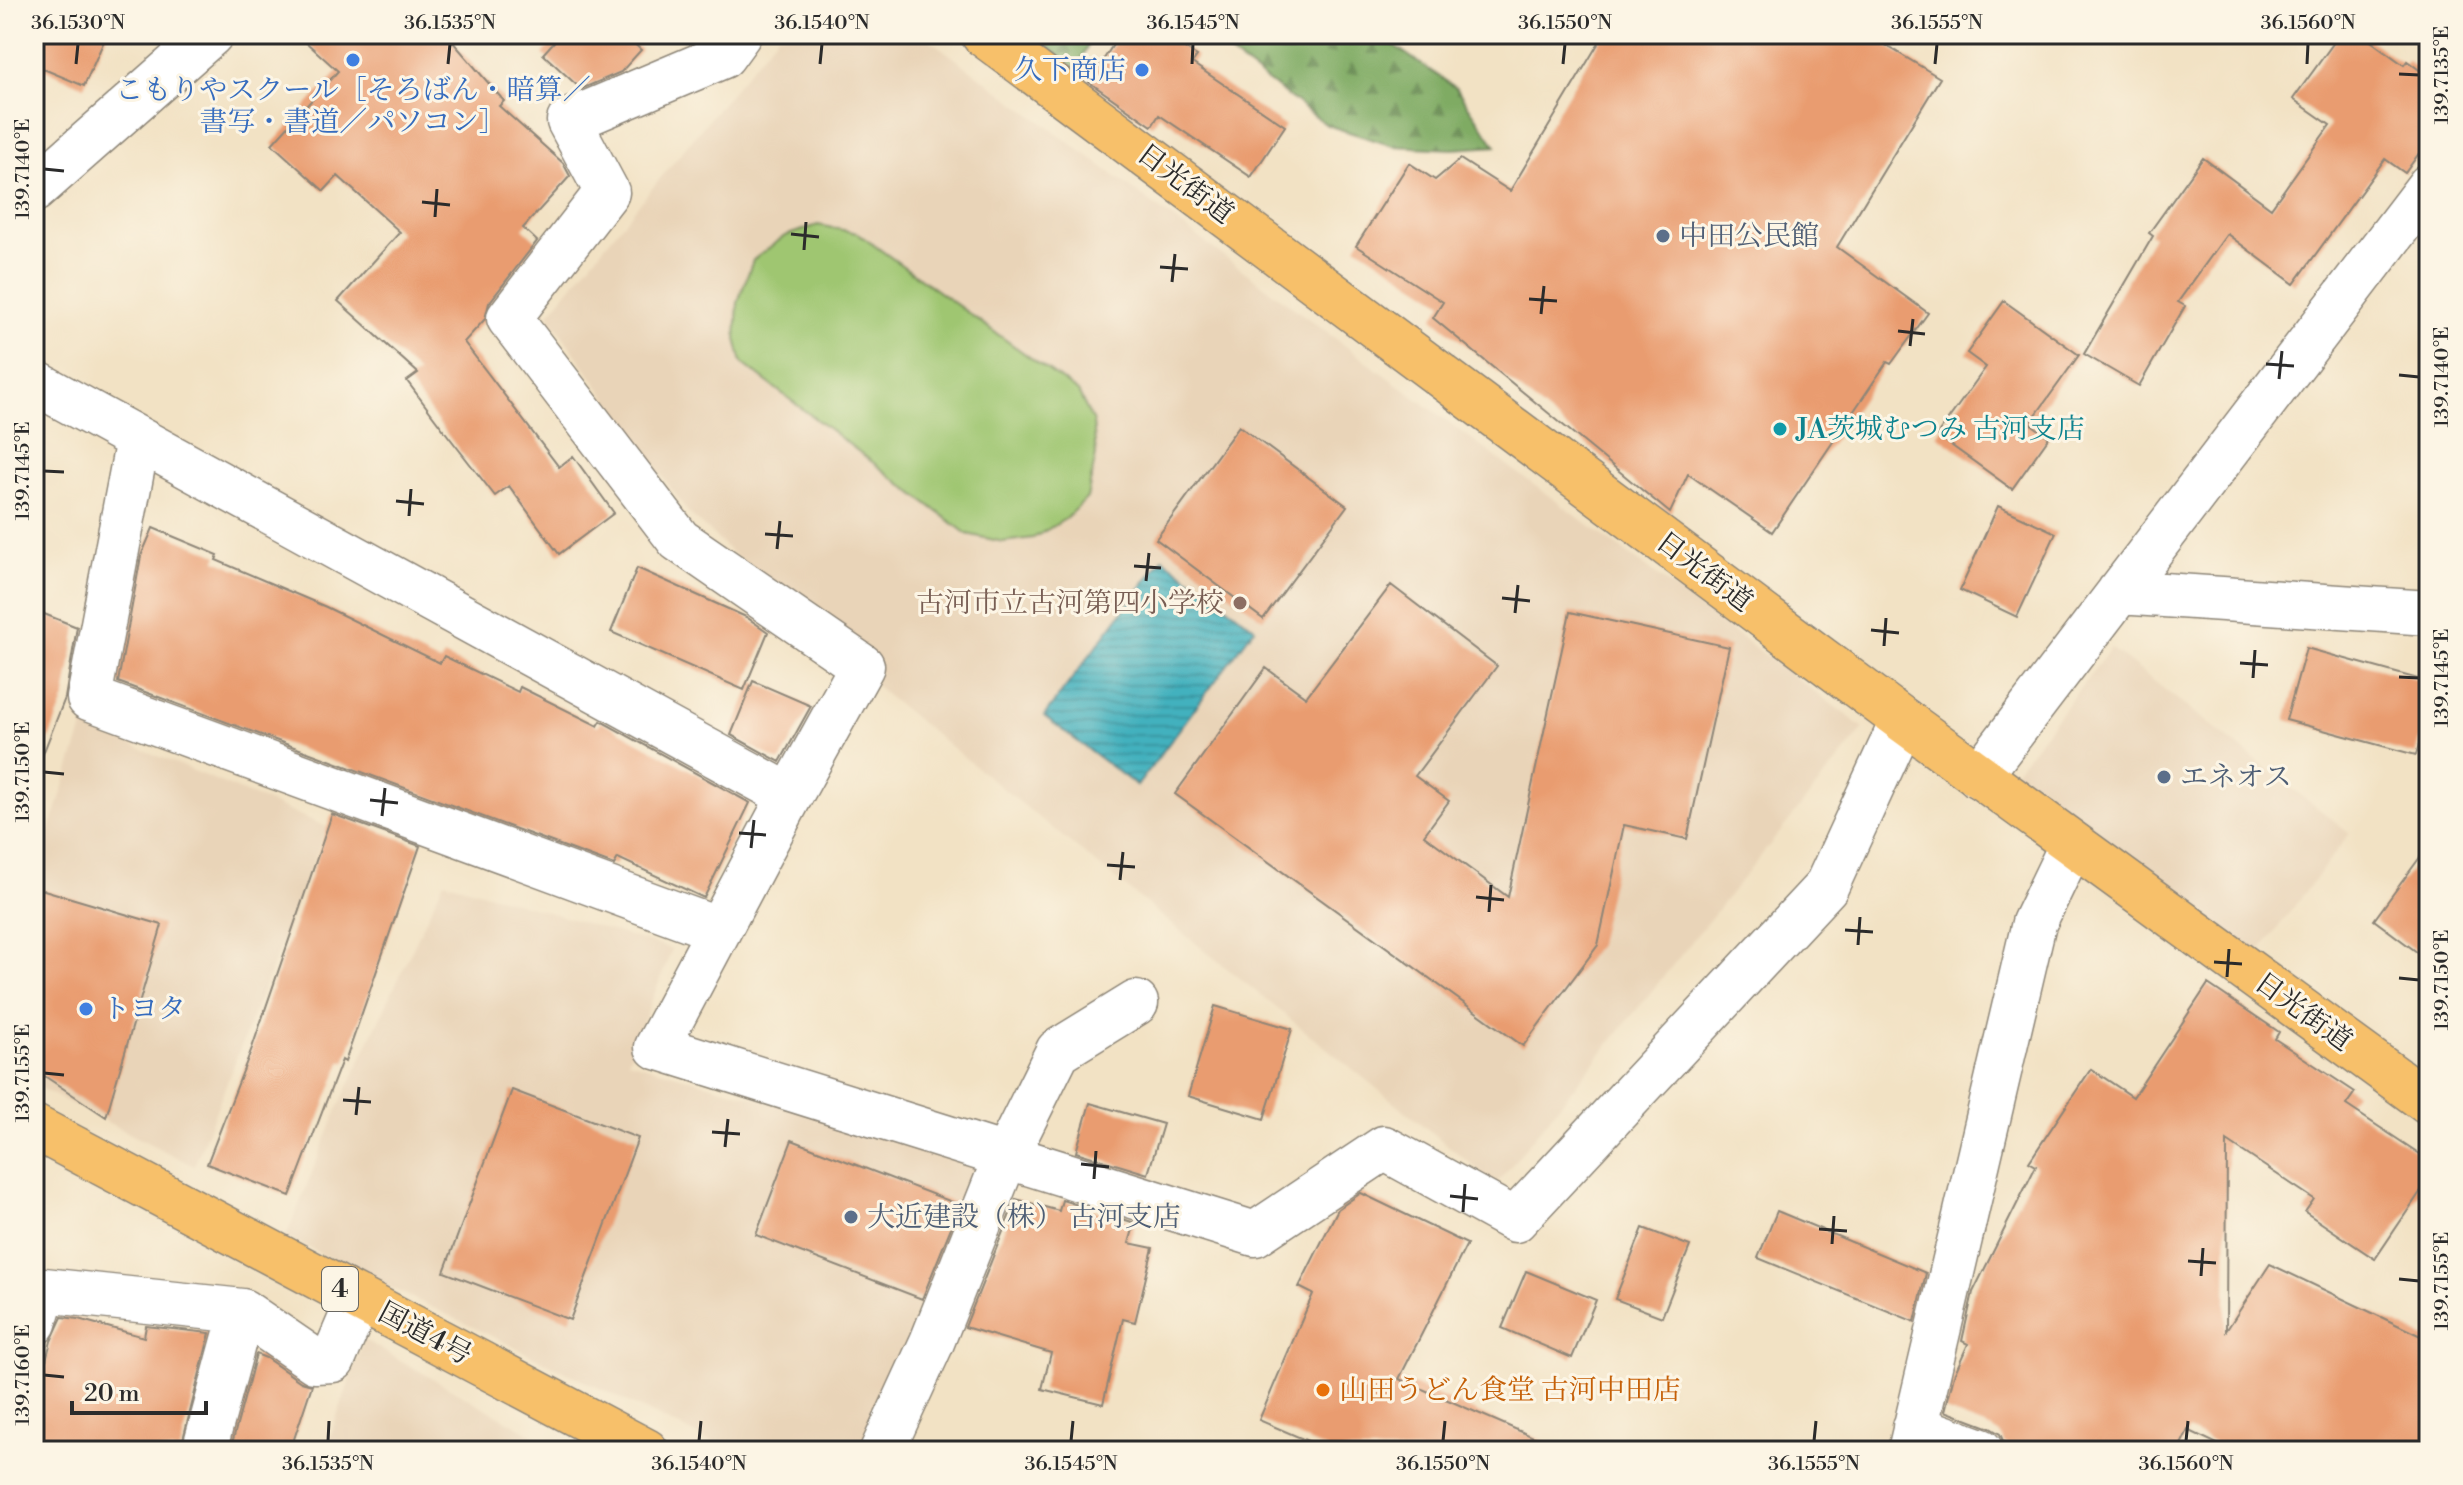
<svg xmlns="http://www.w3.org/2000/svg" width="2463" height="1485" font-family="'Libre Bodoni','Noto Serif JP',serif">
  <style>
    .built { fill: #e9d4b8 }
    .forest { fill: url(#forest-firs); stroke: #556b47; stroke-width: 2 }
    .pitch { fill: #9fc671; stroke: #65784e; stroke-width: 2 }
    .water { fill: url(#water-rules); stroke: #366e74; stroke-width: 2 }
    .building { fill: #e99c70 }
    .lines { fill: none; stroke-linecap: round; stroke-linejoin: round }
    .minor-casing { stroke: #8e8678; stroke-width: 47 }
    .major-casing { stroke: #8e8678; stroke-width: 47 }
    .highway-casing { stroke: #8e8678; stroke-width: 47 }
    .minor { stroke: #fff; stroke-width: 44 }
    .major { stroke: #f7c06b; stroke-width: 44 }
    .highway { stroke: #f7c06b; stroke-width: 44 }
    .ticks { fill: none; stroke: #2b2b2b; stroke-width: 3 }
    .shop-dot { fill: #3f7fe0; stroke: #fcf5e5; stroke-width: 3 }
    .service-dot { fill: #5c6f8a; stroke: #fcf5e5; stroke-width: 3 }
    .culture-dot { fill: #0f9aa8; stroke: #fcf5e5; stroke-width: 3 }
    .education-dot { fill: #8d6e63; stroke: #fcf5e5; stroke-width: 3 }
    .food-dot { fill: #e8710a; stroke: #fcf5e5; stroke-width: 3 }
    .labels { text-anchor: middle; dominant-baseline: central; stroke-width: 6; stroke-linejoin: round; paint-order: stroke }
    .shield { fill: #fcf5e5; stroke: #6a6863; stroke-width: 2 }
    .shield-label { font-size: 26px; font-weight: bold; fill: #2b2b2b }
    .shop-label { font-size: 28px; fill: #366cbe; stroke: #fcf5e5; text-anchor: end }
    .street-label { font-size: 28px; fill: #2b2b2b; stroke: #fcf5e5 }
    .service-label { font-size: 28px; fill: #4e5e75; stroke: #fcf5e5; text-anchor: start }
    .culture-label { font-size: 28px; fill: #0d838f; stroke: #fcf5e5; text-anchor: start }
    .education-label { font-size: 28px; fill: #785e54; stroke: #fcf5e5; text-anchor: end }
    .food-label { font-size: 28px; fill: #c56008; stroke: #fcf5e5; text-anchor: start }
    .neatline { fill: none; stroke: #2b2b2b; stroke-width: 3 }
    .ticks-label { font-size: 20px; text-anchor: middle; fill: #2b2b2b }
  </style>
  <defs>
    <pattern id="forest-firs" width="22" height="20" patternUnits="userSpaceOnUse" patternTransform="scale(2)"><rect width="22" height="20" fill="#7fab63"/><path d="M5 1l3.5 6h-7zM16 11l3.5 6h-7z" fill="#688b52"/></pattern>
    <pattern id="water-rules" width="6" height="5" patternUnits="userSpaceOnUse" patternTransform="scale(2)"><rect width="6" height="5" fill="#42b1be"/><path d="M0 2.5h6" fill="none" stroke="#37909b"/></pattern>
  </defs>
  <rect width="100%" height="100%" fill="#fcf5e5"/>
  <filter id="ink" filterUnits="userSpaceOnUse"><feTurbulence type="fractalNoise" baseFrequency=".0125" numOctaves="2"/><feDisplacementMap in="SourceGraphic" scale="16" xChannelSelector="R" yChannelSelector="G"/><feConvolveMatrix kernelMatrix="1 2 1 2 8 2 1 2 1" color-interpolation-filters="sRGB"/></filter>
  <filter id="wash" filterUnits="userSpaceOnUse"><feTurbulence type="fractalNoise" baseFrequency=".006" numOctaves="4" result="noise"/><feDisplacementMap in="SourceGraphic" scale="32" xChannelSelector="R" yChannelSelector="G"/><feGaussianBlur stdDeviation="1.8" result="paint"/><feColorMatrix in="noise" values="0 0 0 0 0 0 0 0 0 0 0 0 0 0 0 0 0 1.4 0 .05"/><feComposite in="paint" operator="in"/></filter>
  <g filter="url(#wash)">
    <rect width="100%" height="100%" fill="#f2e2c4"/>
    <!-- built -->
    <path class="built" d="M 779,34 L 922,34 L 1864,728 L 1496,1184 L 885,694 L 688,512 L 548,315 Z
      M 2111,648 L 2350,833 L 2254,959 L 2014,773 Z
      M 84,725 L 327,827 L 194,1166 L 34,1085 L 34,865 L 38,866 Z
      M 444,881 L 672,949 L 628,1061 L 985,1163 L 863,1451 L 730,1451 L 286,1237 L 339,1106 Z
      M 364,1340 L 562,1451 L 325,1451 Z"/>
    <!-- forest -->
    <path class="forest" d="M 1030,34 L 1093,34 L 1077,69 Z
      M 1211,34 L 1377,34 L 1456,88 L 1496,146 L 1452,149 L 1393,146 L 1327,125 L 1221,47 Z"/>
    <!-- pitch -->
    <path class="pitch" d="M 818,225 L 857,233 L 1078,392 L 1093,422 L 1096,455 L 1087,498 L 1067,518 L 1033,538 L 1003,542 L 967,534 L 742,363 L 736,339 L 738,302 L 753,260 L 785,236 Z"/>
    <!-- water -->
    <path class="water" d="M 1163,558 L 1255,628 L 1137,786 L 1044,716 Z"/>
    <g id="blocks">
      <!-- building -->
      <path class="building" d="M 43,34 L 107,34 L 84,86 L 34,65 L 34,55 Z
        M 297,34 L 446,34 L 504,101 L 499,106 L 563,163 L 570,176 L 523,228 L 537,241 L 489,303 L 485,319 L 464,342 L 559,467 L 573,456 L 614,513 L 559,554 L 509,486 L 495,496 L 449,437 L 407,381 L 418,373 L 338,301 L 400,232 L 338,176 L 324,191 L 272,144 L 338,71 Z
        M 561,34 L 624,34 L 641,50 L 621,72 L 581,89 L 543,54 Z
        M 1120,34 L 1163,34 L 1197,56 L 1192,63 L 1285,126 L 1251,177 L 1159,115 L 1152,126 L 1089,82 Z
        M 1604,34 L 1867,34 L 1940,78 L 1837,247 L 1928,313 L 1891,364 L 1887,362 L 1772,532 L 1688,474 L 1670,513 L 1433,318 L 1443,302 L 1356,246 L 1409,163 L 1435,180 L 1460,159 L 1510,191 Z
        M 2340,34 L 2361,34 L 2404,65 L 2407,61 L 2429,77 L 2429,139 L 2405,173 L 2385,159 L 2294,284 L 2227,234 L 2178,302 L 2185,306 L 2139,386 L 2084,354 L 2153,236 L 2149,233 L 2203,158 L 2271,208 L 2330,125 L 2293,99 Z
        M 2004,301 L 2079,355 L 2030,423 L 2049,437 L 2012,489 L 1937,435 L 1986,367 L 1967,353 Z
        M 1239,426 L 1347,506 L 1263,619 L 1156,539 Z
        M 1998,506 L 2056,533 L 2017,617 L 1960,590 Z
        M 153,528 L 218,555 L 216,560 L 326,607 L 440,663 L 444,656 L 518,692 L 520,687 L 598,726 L 601,721 L 750,803 L 704,898 L 618,858 L 614,865 L 118,682 L 141,556 Z
        M 637,568 L 746,617 L 768,632 L 744,690 L 611,632 Z
        M 1391,585 L 1497,666 L 1415,776 L 1449,801 L 1424,835 L 1508,897 L 1570,612 L 1729,647 L 1687,839 L 1624,825 L 1598,945 L 1523,1046 L 1175,794 L 1266,668 L 1306,697 Z
        M 34,610 L 77,627 L 65,698 L 37,769 L 34,769 Z
        M 2306,648 L 2429,682 L 2429,707 L 2416,755 L 2286,720 Z
        M 753,681 L 811,706 L 780,762 L 731,735 Z
        M 332,814 L 420,846 L 345,1062 L 342,1060 L 290,1196 L 207,1164 L 252,1048 Z
        M 2429,845 L 2429,961 L 2374,920 Z
        M 34,887 L 162,925 L 106,1117 L 34,1069 Z
        M 2208,984 L 2279,1032 L 2275,1039 L 2355,1092 L 2346,1105 L 2429,1160 L 2429,1179 L 2375,1259 L 2305,1212 L 2314,1199 L 2227,1141 L 2226,1331 L 2270,1264 L 2429,1340 L 2429,1451 L 2232,1451 L 2188,1430 L 2178,1451 L 2021,1451 L 2004,1443 L 2000,1434 L 1990,1428 L 1945,1411 L 1954,1375 L 1968,1344 L 1962,1341 L 1973,1292 L 2036,1166 L 2029,1162 L 2091,1069 L 2133,1097 Z
        M 1215,1006 L 1292,1029 L 1264,1119 L 1188,1096 Z
        M 512,1090 L 638,1138 L 570,1320 L 444,1272 Z
        M 1090,1103 L 1163,1124 L 1148,1174 L 1076,1152 Z
        M 792,1140 L 960,1205 L 922,1299 L 756,1235 Z
        M 1361,1193 L 1467,1244 L 1399,1379 L 1566,1451 L 1331,1451 L 1259,1420 L 1313,1294 L 1299,1287 L 1338,1209 Z
        M 1016,1199 L 1059,1211 L 1062,1200 L 1135,1223 L 1129,1243 L 1153,1248 L 1135,1322 L 1123,1319 L 1103,1404 L 1042,1389 L 1051,1353 L 965,1327 Z
        M 1777,1211 L 1926,1273 L 1915,1322 L 1758,1258 Z
        M 1643,1228 L 1690,1246 L 1662,1317 L 1615,1299 Z
        M 1526,1271 L 1596,1300 L 1572,1358 L 1502,1328 Z
        M 62,1317 L 78,1319 L 144,1337 L 146,1326 L 210,1333 L 180,1451 L 34,1451 L 34,1406 L 51,1341 Z
        M 256,1354 L 266,1358 L 301,1382 L 312,1385 L 290,1451 L 230,1451 Z"/>
    </g>
  </g>
  <g filter="url(#ink)">
    <use href="#blocks" fill-opacity="0" stroke="#8e8678" stroke-width="2"/>
    <g class="lines">
      <!-- minor casing -->
      <g class="minor-casing">
        <path id="minor" d="M 739,34 L 723,56 L 569,121 L 607,192 L 509,318 L 679,540 L 862,666 L 790,796
          M 34,190 L 211,34
          M 34,382 L 790,796 L 657,1047 L 1255,1234 L 1384,1148 L 1515,1220 L 1826,887 L 1903,720
          M 138,439 L 89,698 L 719,930
          M 2119,592 L 2429,613
          M 1979,776 L 2429,186
          M 34,1323 L 44,1290 L 242,1311 L 315,1361 L 333,1360 L 359,1299
          M 1915,1427 L 1981,1451
          M 204,1451 L 242,1311
          M 882,1451 L 932,1342 L 1006,1156 L 1058,1051 L 1136,1003
          M 1910,1451 L 2034,923 L 2072,844"/>
      </g>
      <!-- major casing -->
      <g class="major-casing">
        <path id="major" d="M 983,34 L 1903,720 L 2429,1103"/>
      </g>
      <!-- highway casing -->
      <g class="highway-casing">
        <path id="highway" d="M 34,1127 L 646,1451"/>
      </g>
      <!-- minor -->
      <use href="#minor" class="minor"/>
      <!-- major -->
      <use href="#major" class="major"/>
      <!-- highway -->
      <use href="#highway" class="highway"/>
    </g>
  </g>
  <!-- ticks -->
  <path class="ticks" d="M 76,64 L 78,44M 448,64 L 450,44M 820,64 L 822,44M 1192,64 L 1193,44M 1563,64 L 1565,44M 1935,64 L 1937,44M 2307,64 L 2308,44M 2399,74 L 2419,75M 44,169 L 64,171M 422,202 L 450,205M 435,217 L 437,189M 791,234 L 819,237M 804,250 L 806,222M 1160,267 L 1188,269M 1172,282 L 1175,254M 1529,299 L 1557,301M 1541,314 L 1544,286M 1898,331 L 1925,334M 1910,346 L 1913,319M 2266,364 L 2294,366M 2399,375 L 2419,377M 2279,379 L 2282,351M 44,471 L 64,472M 396,501 L 424,504M 409,516 L 411,489M 765,534 L 793,536M 777,549 L 780,521M 1134,566 L 1161,568M 1146,581 L 1149,553M 1502,598 L 1530,601M 1515,613 L 1518,585M 1871,630 L 1899,633M 1884,646 L 1886,618M 2240,663 L 2268,665M 2399,677 L 2419,678M 2253,678 L 2255,650M 44,772 L 64,774M 370,800 L 398,803M 382,816 L 385,788M 739,833 L 766,835M 751,848 L 754,820M 1107,865 L 1135,867M 1120,880 L 1123,852M 1476,897 L 1504,900M 1489,912 L 1491,885M 1845,930 L 1873,932M 1858,945 L 1860,917M 2214,962 L 2242,964M 2227,977 L 2229,949M 2399,978 L 2419,980M 44,1073 L 64,1075M 343,1100 L 371,1102M 356,1115 L 359,1087M 712,1132 L 740,1134M 725,1147 L 728,1119M 1081,1164 L 1109,1167M 1094,1179 L 1096,1151M 1450,1196 L 1478,1199M 1463,1212 L 1465,1184M 1819,1229 L 1847,1231M 1832,1244 L 1834,1216M 2188,1261 L 2216,1263M 2201,1276 L 2203,1248M 2399,1279 L 2419,1281M 44,1375 L 64,1377M 328,1441 L 329,1421M 699,1441 L 701,1421M 1071,1441 L 1073,1421M 1443,1441 L 1445,1421M 1814,1441 L 1816,1421M 2186,1441 L 2188,1421"/>
  <!-- markers -->
  <g class="shop-dot">
    <circle cx="353" cy="60" r="8"/>
    <circle cx="1142" cy="70" r="8"/>
    <circle cx="86" cy="1009" r="8"/>
  </g>
  <g class="service-dot">
    <circle cx="1663" cy="236" r="8"/>
    <circle cx="2164" cy="777" r="8"/>
    <circle cx="851" cy="1217" r="8"/>
  </g>
  <circle class="culture-dot" cx="1780" cy="429" r="8"/>
  <circle class="education-dot" cx="1240" cy="603" r="8"/>
  <circle class="food-dot" cx="1323" cy="1390" r="8"/>
  <g class="labels">
    <!-- shield labels -->
    <rect class="shield" x="322" y="1267" width="36" height="44" rx="6"/>
    <g class="shield-label">
      <text x="340" y="1289">4</text>
    </g>
    <!-- shop labels -->
    <g class="shop-label">
      <text x="1126" y="70">久下商店</text>
      <text x="353" y="90" text-anchor="middle">こもりやスクール［そろばん・暗算／<tspan x="353" dy="32">書写・書道／パソコン］</tspan></text>
      <text x="102" y="1009" text-anchor="start">トヨタ</text>
    </g>
    <!-- street labels -->
    <g class="street-label">
      <text transform="translate(1185 184) rotate(37)">日光街道</text>
      <text transform="translate(1704 572) rotate(37)">日光街道</text>
      <text transform="translate(2303 1012) rotate(36)">日光街道</text>
      <text transform="translate(425 1334) rotate(28)">国道4号</text>
    </g>
    <!-- service labels -->
    <g class="service-label">
      <text x="1679" y="236">中田公民館</text>
      <text x="2180" y="777">エネオス</text>
      <text x="867" y="1217">大近建設（株） 古河支店</text>
    </g>
    <!-- culture labels -->
    <g class="culture-label">
      <text x="1796" y="429">JA茨城むつみ 古河支店</text>
    </g>
    <!-- education labels -->
    <g class="education-label">
      <text x="1224" y="603">古河市立古河第四小学校</text>
    </g>
    <!-- food labels -->
    <g class="food-label">
      <text x="1339" y="1390">山田うどん食堂 古河中田店</text>
    </g>
  </g>
  <!-- margin -->
  <rect width="2463" height="1485" fill="none" stroke="#fcf5e5" stroke-width="88"/>
  <!-- scale -->
  <path d="M72 1401v12h134v-12" fill="none" stroke="#2b2b2b" stroke-width="4"/>
  <text x="84" y="1401" font-size="24" fill="#2b2b2b" stroke="#fcf5e5" stroke-width="6" paint-order="stroke">20 m</text>
  <rect x="44" y="44" width="2375" height="1397" class="neatline"/>
  <g class="ticks-label">
    <text x="78" y="29">36.1530°N</text>
    <text x="450" y="29">36.1535°N</text>
    <text x="822" y="29">36.1540°N</text>
    <text x="1193" y="29">36.1545°N</text>
    <text x="1565" y="29">36.1550°N</text>
    <text x="1937" y="29">36.1555°N</text>
    <text x="2308" y="29">36.1560°N</text>
    <text transform="translate(2441 75) rotate(-90)" y="7">139.7135°E</text>
    <text transform="translate(22 169) rotate(-90)" y="7">139.7140°E</text>
    <text transform="translate(2441 377) rotate(-90)" y="7">139.7140°E</text>
    <text transform="translate(22 471) rotate(-90)" y="7">139.7145°E</text>
    <text transform="translate(2441 678) rotate(-90)" y="7">139.7145°E</text>
    <text transform="translate(22 772) rotate(-90)" y="7">139.7150°E</text>
    <text transform="translate(2441 980) rotate(-90)" y="7">139.7150°E</text>
    <text transform="translate(22 1073) rotate(-90)" y="7">139.7155°E</text>
    <text transform="translate(2441 1281) rotate(-90)" y="7">139.7155°E</text>
    <text transform="translate(22 1375) rotate(-90)" y="7">139.7160°E</text>
    <text x="328" y="1470">36.1535°N</text>
    <text x="699" y="1470">36.1540°N</text>
    <text x="1071" y="1470">36.1545°N</text>
    <text x="1443" y="1470">36.1550°N</text>
    <text x="1814" y="1470">36.1555°N</text>
    <text x="2186" y="1470">36.1560°N</text>
  </g>
</svg>
